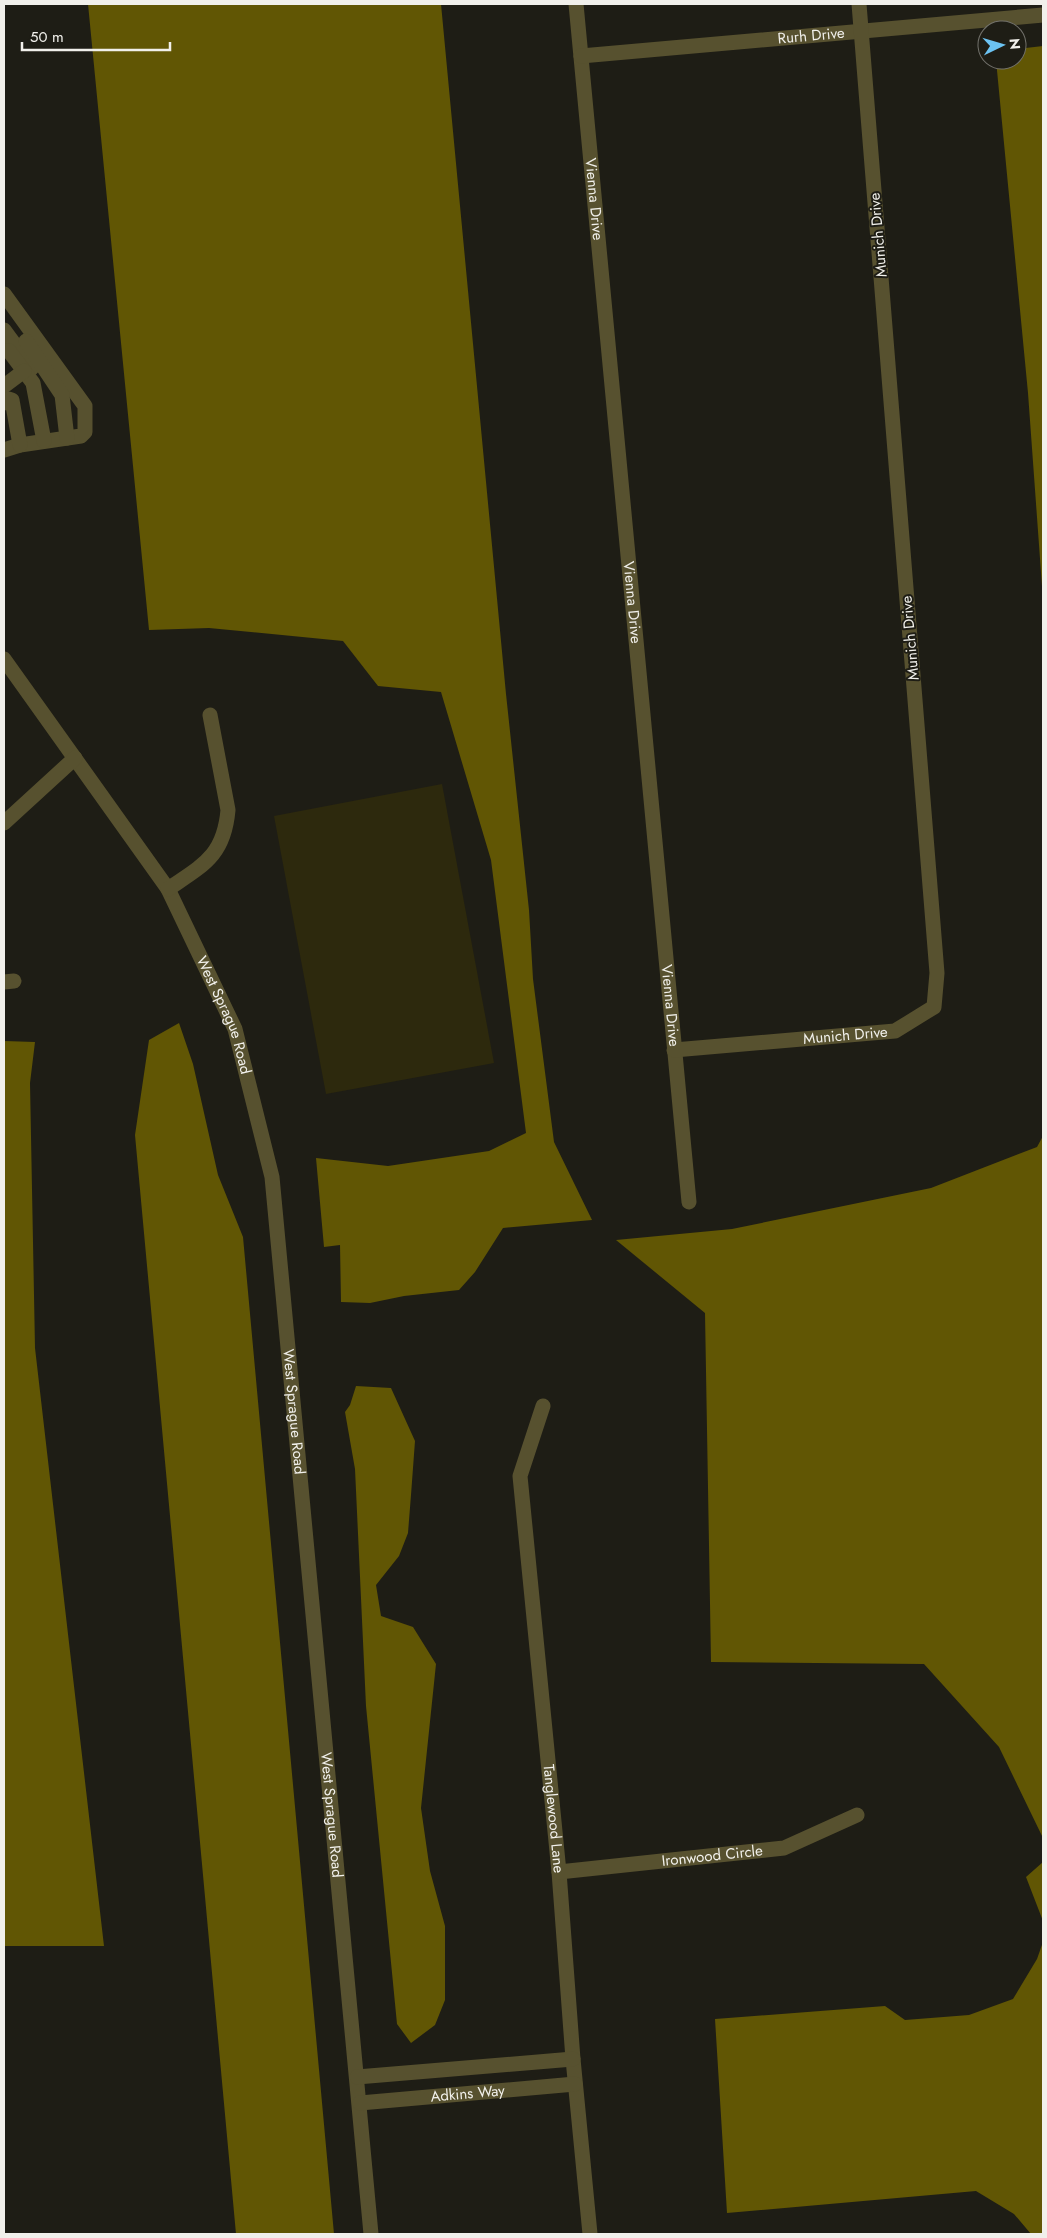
<svg xmlns="http://www.w3.org/2000/svg" width="1047" height="2238" font-family="Jost,sans-serif">
  <style>
    .green { fill: #2d290d }
    .forest { fill: #615604 }
    .lines { fill: none; stroke-linecap: round; stroke-linejoin: round }
    .minor { stroke: #57512f; stroke-width: 15 }
    .labels { text-anchor: middle; dominant-baseline: central; stroke-width: 4; stroke-linejoin: round; paint-order: stroke }
    .street-label { font-size: 15px; fill: #f1f0eb; stroke: #1e1d15 }
  </style>
  <rect width="100%" height="100%" fill="#1e1d15"/>
  <!-- green -->
  <path class="green" d="M 442,784 L 494,1063 L 326,1094 L 274,816 Z"/>
  <!-- forest -->
  <path class="forest" d="M 88,4 L 441,4 L 506,694 L 529,910 L 533,979 L 554,1142 L 592,1220 L 503,1228 L 475,1272 L 459,1290 L 404,1296 L 370,1303 L 341,1302 L 340,1245 L 324,1247 L 316,1158 L 388,1166 L 489,1151 L 526,1133 L 491,860 L 441,692 L 378,686 L 343,641 L 209,628 L 149,630 Z
    M 1043,46 L 1043,600 L 1028,393 L 996,60 L 1017,60 L 1017,49 Z
    M 179,1023 L 193,1064 L 218,1175 L 243,1237 L 334,2234 L 236,2234 L 135,1135 L 149,1040 Z
    M 4,1041 L 35,1042 L 30,1083 L 35,1348 L 104,1946 L 4,1946 Z
    M 1043,1136 L 1043,1838 L 999,1747 L 924,1664 L 711,1662 L 705,1313 L 616,1240 L 732,1229 L 931,1188 L 1037,1147 Z
    M 356,1386 L 391,1388 L 415,1441 L 411,1495 L 408,1533 L 399,1556 L 376,1585 L 381,1616 L 413,1627 L 436,1664 L 421,1808 L 430,1871 L 445,1926 L 445,2000 L 435,2025 L 411,2043 L 397,2024 L 366,1706 L 355,1469 L 345,1412 L 350,1405 Z
    M 1043,1862 L 1043,1921 L 1026,1877 Z
    M 1043,1942 L 1043,2234 L 1031,2234 L 1014,2214 L 976,2191 L 727,2213 L 715,2019 L 885,2006 L 905,2020 L 969,2015 L 1013,1999 L 1037,1959 Z"/>
  <g class="lines">
    <!-- minor -->
    <g class="minor">
      <path id="s1" d="M 576,4 L 689,1202"/>
      <path id="s2" d="M 581,56 L 1043,15"/>
      <path d="M 4,294 L 85,406 L 85,432 L 81,436 L 20,445 L 4,450"/>
      <path d="M 4,330 L 32,368"/>
      <path d="M 26,341 L 62,395 L 67,438"/>
      <path d="M 4,351 L 9,351 L 33,383 L 44,441"/>
      <path d="M 4,386 L 24,371"/>
      <path d="M 4,403 L 9,399 L 12,400 L 20,445"/>
      <path id="s3" d="M 4,659 L 168,889 L 235,1029 L 272,1177 L 371,2234"/>
      <path d="M 4,823 L 75,758"/>
      <path d="M 168,889 C 203,865 224,856 228,810 L 210,715"/>
      <path d="M 4,982 L 14,981"/>
      <path id="s4" d="M 674,1050 L 895,1031 L 934,1007 L 937,973 L 859,4"/>
      <path id="s5" d="M 543,1406 L 520,1476 L 559,1872 L 573,2059 L 590,2234"/>
      <path id="s6" d="M 559,1872 L 784,1848 L 857,1815"/>
      <path d="M 357,2077 L 573,2059"/>
      <path id="s7" d="M 360,2103 L 575,2084"/>
    </g>
  </g>
  <g class="labels">
    <!-- street labels -->
    <g class="street-label">
      <text stroke="none"><textPath href="#s2" startOffset="231">Rurh Drive</textPath></text>
      <text stroke="none"><textPath href="#s1" startOffset="196">Vienna Drive</textPath></text>
      <text transform="translate(878 235) rotate(-95)">Munich Drive</text>
      <text stroke="none"><textPath href="#s1" startOffset="601">Vienna Drive</textPath></text>
      <text transform="translate(910 638) rotate(-95)">Munich Drive</text>
      <text stroke="none"><textPath href="#s1" startOffset="1006">Vienna Drive</textPath></text>
      <text stroke="none"><textPath href="#s3" startOffset="421">West Sprague Road</textPath></text>
      <text stroke="none"><textPath href="#s4" startOffset="172">Munich Drive</textPath></text>
      <text stroke="none"><textPath href="#s3" startOffset="826">West Sprague Road</textPath></text>
      <text stroke="none"><textPath href="#s3" startOffset="1231">West Sprague Road</textPath></text>
      <text stroke="none"><textPath href="#s5" startOffset="418">Tanglewood Lane</textPath></text>
      <text stroke="none"><textPath href="#s6" startOffset="154">Ironwood Circle</textPath></text>
      <text stroke="none"><textPath href="#s7" startOffset="108">Adkins Way</textPath></text>
    </g>
  </g>
  <!-- border -->
  <rect width="1047" height="2238" fill="none" stroke="#f1f0eb" stroke-width="10"/>
  <!-- north arrow -->
  <g transform="translate(1002 45) rotate(85)"><circle r="24" fill="#1e1d15" stroke="#72716b"/>
  <path d="M0-4L9 19L0 12L-9 19Z" fill="#6cc3f2"/>
  <text y="-8" font-size="14" font-weight="bold" text-anchor="middle" fill="#f1f0eb">N</text>
  </g>
  <!-- scale -->
  <path d="M22 42v8h148v-8" fill="none" stroke="#f1f0eb" stroke-width="2.5"/>
  <text x="30" y="42" font-size="15" fill="#f1f0eb" stroke="#1e1d15" stroke-width="4" paint-order="stroke">50 m</text>
</svg>
